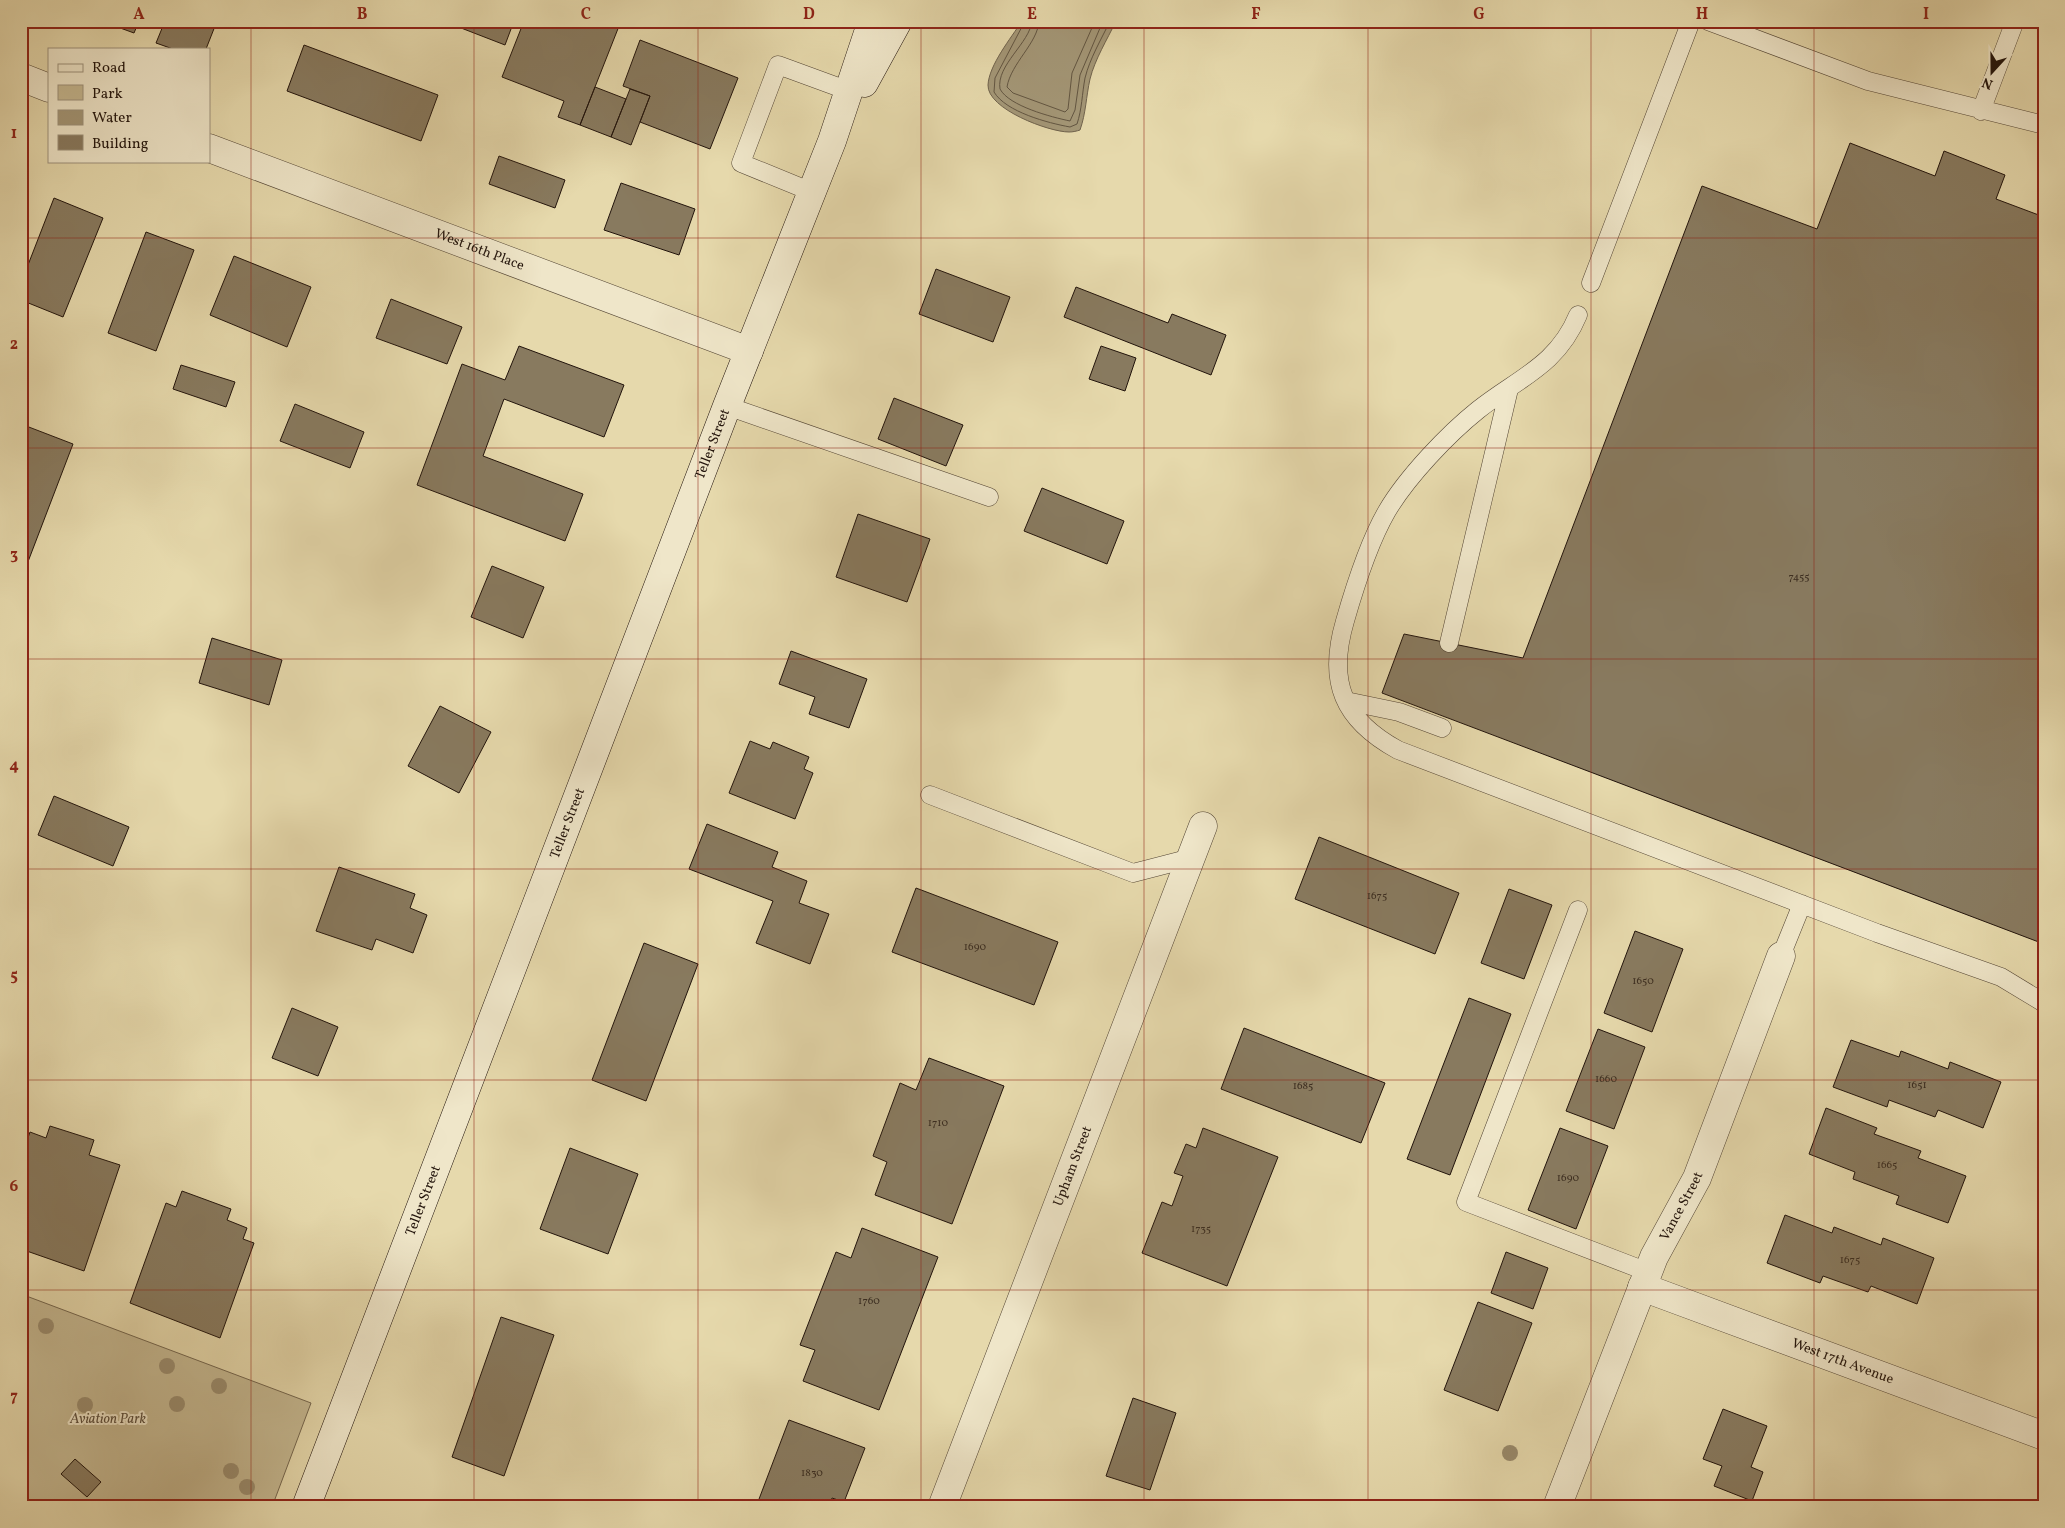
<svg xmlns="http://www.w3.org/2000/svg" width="2065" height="1528" font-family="Vollkorn,serif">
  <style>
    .green { fill: #c5b891; stroke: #74664e }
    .water { fill: #a39676; stroke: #6f624c }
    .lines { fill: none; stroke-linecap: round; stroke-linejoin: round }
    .shore { stroke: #625541; stroke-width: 1 }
    .building { fill: #887a5f; stroke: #22140c }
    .lane-casing { stroke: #534534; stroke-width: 19 }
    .street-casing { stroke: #534534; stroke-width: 29 }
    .secondary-casing { stroke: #22140c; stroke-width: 29 }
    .lane { stroke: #efe6c9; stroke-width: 18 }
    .street { stroke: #efe6c9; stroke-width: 28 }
    .secondary { stroke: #efe6c9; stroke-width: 28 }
    .tree { fill: #9a8c6e }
    .grid { fill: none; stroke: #8f2418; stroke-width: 1; stroke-opacity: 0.55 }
    .labels { text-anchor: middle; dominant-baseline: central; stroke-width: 4; stroke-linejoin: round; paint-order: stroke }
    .number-label { font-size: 11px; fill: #3c2e21 }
    .street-label { font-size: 14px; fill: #22140c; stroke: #efe6c9 }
    .park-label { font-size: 14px; font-style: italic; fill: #5b4d3b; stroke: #efe6c9 }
    .neatline { fill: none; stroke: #8f2418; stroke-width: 2 }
    .grid-label { font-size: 16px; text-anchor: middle; font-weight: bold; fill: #8f2418 }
  </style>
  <rect width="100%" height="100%" fill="#e6d9ac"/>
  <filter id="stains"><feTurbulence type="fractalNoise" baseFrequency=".004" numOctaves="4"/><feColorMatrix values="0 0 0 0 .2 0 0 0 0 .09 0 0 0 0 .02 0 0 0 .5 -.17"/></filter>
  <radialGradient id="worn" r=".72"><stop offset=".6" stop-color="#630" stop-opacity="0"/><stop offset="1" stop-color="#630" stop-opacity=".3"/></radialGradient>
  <!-- green -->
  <path class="green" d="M 21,1294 L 311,1403 L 272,1507 L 21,1507 Z"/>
  <!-- water -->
  <path class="water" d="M 1022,21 L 1116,21 C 1107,40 1095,59 1090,79 C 1086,97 1086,113 1080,130 C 1077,131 1073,132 1069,132 C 1049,132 987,109 988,85 C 989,65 1011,38 1022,21 Z"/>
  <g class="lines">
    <!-- shore -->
    <path class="shore" d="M 1025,21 L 995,78 L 994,92 C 1006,112 1048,123 1070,127 L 1077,124 C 1082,109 1082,94 1085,78 C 1090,58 1101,40 1110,21
      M 1032,21 C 1030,43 996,65 1000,89 C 1009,106 1051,117 1070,121 L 1075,110 L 1080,75 L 1103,21
      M 1039,21 C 1038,43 1011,63 1007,87 L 1013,93 L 1065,112 L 1068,109 L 1072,73 L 1095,21"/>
  </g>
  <!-- building -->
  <path class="building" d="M 101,21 L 139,21 L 134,33 Z
    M 165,21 L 217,21 L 206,49 L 173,49 L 156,43 Z
    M 443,21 L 514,21 L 505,45 Z
    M 524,21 L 621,21 L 580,125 L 558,117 L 564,101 L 502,77 Z
    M 640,40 L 738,78 L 710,149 L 640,122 L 650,96 L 623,86 Z
    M 304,45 L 438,95 L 421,141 L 287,91 Z
    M 595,87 L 626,99 L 611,137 L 580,125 Z
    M 630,89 L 650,96 L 631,145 L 611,137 Z
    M 1850,143 L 1935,176 L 1944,151 L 2005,175 L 1996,199 L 2044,217 L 2044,944 L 1382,693 L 1404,634 L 1523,658 L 1702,186 L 1817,229 Z
    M 499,156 L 565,180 L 555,208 L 489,184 Z
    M 621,183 L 695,209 L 679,255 L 604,230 Z
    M 54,198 L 103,218 L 63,317 L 21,300 L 21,283 Z
    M 146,232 L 194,250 L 156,351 L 108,333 Z
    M 234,256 L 311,287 L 287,347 L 210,315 Z
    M 936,269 L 1010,297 L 993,342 L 919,314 Z
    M 1076,287 L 1168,323 L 1172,314 L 1226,335 L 1211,375 L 1064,317 Z
    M 391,299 L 462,327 L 447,364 L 376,338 Z
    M 519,346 L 624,385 L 604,437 L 504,399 L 483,456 L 583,494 L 565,541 L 417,485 L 462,364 L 505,380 Z
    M 1101,346 L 1136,358 L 1125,391 L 1089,379 Z
    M 181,365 L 235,382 L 226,407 L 173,389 Z
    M 894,398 L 963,425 L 946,466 L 878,439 Z
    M 295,404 L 364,432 L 350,468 L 280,441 Z
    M 21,424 L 73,444 L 21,580 Z
    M 1042,488 L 1124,521 L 1107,564 L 1024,531 Z
    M 858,514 L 930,539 L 907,602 L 836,577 Z
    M 492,566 L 544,587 L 523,638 L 471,617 Z
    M 212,638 L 282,660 L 269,705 L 199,683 Z
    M 791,651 L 867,679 L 849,728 L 809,714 L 815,697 L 779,684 Z
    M 440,706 L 491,732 L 459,793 L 408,766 Z
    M 750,741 L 770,749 L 773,742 L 809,757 L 804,769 L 813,773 L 795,819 L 729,793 Z
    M 54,796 L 129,827 L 113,866 L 38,835 Z
    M 707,824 L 778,852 L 772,867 L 807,881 L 799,903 L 829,914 L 810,964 L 756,943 L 773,901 L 689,869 Z
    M 1319,837 L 1459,893 L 1435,954 L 1295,899 Z
    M 339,867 L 415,894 L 410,908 L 427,915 L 413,953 L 376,939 L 372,950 L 316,931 Z
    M 916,888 L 1058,942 L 1034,1005 L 892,952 Z
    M 1509,889 L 1552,905 L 1524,979 L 1481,963 Z
    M 1635,931 L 1683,949 L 1652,1032 L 1604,1013 Z
    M 644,943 L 698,964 L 646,1101 L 592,1080 Z
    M 1469,998 L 1511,1014 L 1450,1175 L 1407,1159 Z
    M 292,1008 L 338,1027 L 318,1076 L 272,1058 Z
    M 1244,1028 L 1385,1083 L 1361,1143 L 1221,1089 Z
    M 1598,1029 L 1645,1047 L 1614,1129 L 1566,1111 Z
    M 1851,1040 L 1899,1057 L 1901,1051 L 1948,1069 L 1950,1062 L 2001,1082 L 1983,1128 L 1938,1110 L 1935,1117 L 1889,1100 L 1887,1107 L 1833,1087 Z
    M 929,1058 L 1004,1086 L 952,1224 L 875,1195 L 887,1162 L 873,1156 L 900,1083 L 916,1090 Z
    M 1826,1108 L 1877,1128 L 1874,1134 L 1921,1151 L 1918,1158 L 1966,1176 L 1948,1223 L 1896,1204 L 1899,1196 L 1853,1179 L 1855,1172 L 1809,1154 Z
    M 50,1126 L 94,1140 L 89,1155 L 120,1165 L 84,1271 L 21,1249 L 21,1158 L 30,1132 L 46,1138 Z
    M 1203,1128 L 1278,1157 L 1227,1286 L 1142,1253 L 1162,1202 L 1172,1206 L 1183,1176 L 1174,1173 L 1186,1144 L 1196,1148 Z
    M 1560,1128 L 1608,1146 L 1576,1229 L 1528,1210 Z
    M 570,1148 L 638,1174 L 608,1254 L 540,1229 Z
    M 182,1191 L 231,1209 L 227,1220 L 247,1228 L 243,1239 L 254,1243 L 220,1338 L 130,1303 L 166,1203 L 176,1207 Z
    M 1785,1215 L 1832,1233 L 1834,1227 L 1881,1245 L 1883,1238 L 1934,1258 L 1917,1304 L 1871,1286 L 1868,1292 L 1823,1276 L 1820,1283 L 1767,1263 Z
    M 862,1228 L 938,1257 L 879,1410 L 803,1381 L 815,1350 L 800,1345 L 836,1252 L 851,1258 Z
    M 1506,1252 L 1548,1268 L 1533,1309 L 1491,1293 Z
    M 1478,1302 L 1532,1323 L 1498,1411 L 1444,1390 Z
    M 501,1317 L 554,1335 L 504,1476 L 452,1457 Z
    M 1133,1398 L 1176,1413 L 1150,1490 L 1106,1476 Z
    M 1723,1409 L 1767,1426 L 1751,1467 L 1763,1472 L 1752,1501 L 1714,1486 L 1722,1466 L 1703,1459 Z
    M 789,1420 L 865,1448 L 844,1502 L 832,1498 L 829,1507 L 756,1507 Z
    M 75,1459 L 101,1482 L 87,1497 L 61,1474 Z"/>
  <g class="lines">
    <!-- lane casing -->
    <g class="lane-casing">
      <path id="lane" d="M 1708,21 L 1868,81 L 2044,125
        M 1981,111 L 2015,21
        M 812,192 L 741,163 L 778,65 L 849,91
        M 1591,283 L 1691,21
        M 1578,315 C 1557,366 1518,378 1478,410 C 1448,434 1407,477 1387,511 C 1369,542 1355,586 1345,621 C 1327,682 1343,720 1398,750 L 1877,933 L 2001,977 L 2044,1003
        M 727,406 L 989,497
        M 1449,643 L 1509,389
        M 1346,701 L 1399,712 L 1442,728
        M 930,795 L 1133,873 L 1191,858
        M 1578,910 L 1466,1202 L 1648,1272
        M 1781,956 L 1802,904"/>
    </g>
    <!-- street casing -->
    <g class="street-casing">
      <g id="street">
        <path d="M 21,77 L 49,88"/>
        <path id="s1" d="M 209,148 L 749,351"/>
        <path id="s2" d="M 1642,1287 L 2044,1436"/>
        <path id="s3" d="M 942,1507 L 1203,826"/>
        <path id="s4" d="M 1557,1507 L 1654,1257 L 1697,1178 L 1781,956"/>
      </g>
    </g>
    <!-- secondary casing -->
    <g class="secondary-casing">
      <g id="secondary">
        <path d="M 864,83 L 898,21"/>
        <path id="s5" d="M 306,1507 L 727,406 L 832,141 L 872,21"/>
      </g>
    </g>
    <!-- lane -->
    <use href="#lane" class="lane"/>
    <!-- street -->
    <use href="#street" class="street"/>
    <!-- secondary -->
    <use href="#secondary" class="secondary"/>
  </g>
  <!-- trees -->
  <g class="tree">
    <circle cx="46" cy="1326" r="8"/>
    <circle cx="167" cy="1366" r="8"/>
    <circle cx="219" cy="1386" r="8"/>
    <circle cx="177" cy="1404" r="8"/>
    <circle cx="85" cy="1405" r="8"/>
    <circle cx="1510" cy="1453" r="8"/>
    <circle cx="231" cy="1471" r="8"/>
    <circle cx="247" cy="1487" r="8"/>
  </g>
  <!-- grid -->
  <path class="grid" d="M 251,21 L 251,1507M 474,21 L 474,1507M 698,21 L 698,1507M 921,21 L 921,1507M 1144,21 L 1144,1507M 1368,21 L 1368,1507M 1591,21 L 1591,1507M 1814,21 L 1814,1507M 21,238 L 2044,238M 21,448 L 2044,448M 21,659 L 2044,659M 21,869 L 2044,869M 21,1080 L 2044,1080M 21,1290 L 2044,1290"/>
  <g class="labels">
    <!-- number labels -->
    <g class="number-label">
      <text x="1799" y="577">7455</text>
      <text x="1377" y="896">1675</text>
      <text x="975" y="947">1690</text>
      <text x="1643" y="981">1650</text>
      <text x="1606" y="1079">1660</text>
      <text x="1917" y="1085">1651</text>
      <text x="1303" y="1086">1685</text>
      <text x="938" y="1123">1710</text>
      <text x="1887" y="1165">1665</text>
      <text x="1568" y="1178">1690</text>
      <text x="1201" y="1229">1735</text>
      <text x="1850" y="1260">1675</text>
      <text x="869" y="1301">1760</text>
      <text x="812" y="1473">1830</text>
    </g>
    <!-- street labels -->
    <g class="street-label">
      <text stroke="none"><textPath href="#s1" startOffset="289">West 16th Place</textPath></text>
      <text stroke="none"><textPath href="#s5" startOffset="1138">Teller Street</textPath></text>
      <text stroke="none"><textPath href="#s5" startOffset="732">Teller Street</textPath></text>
      <text stroke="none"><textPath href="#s3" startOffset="365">Upham Street</textPath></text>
      <text stroke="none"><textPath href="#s5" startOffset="328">Teller Street</textPath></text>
      <text stroke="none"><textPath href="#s4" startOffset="326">Vance Street</textPath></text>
      <text stroke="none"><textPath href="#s2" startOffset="214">West 17th Avenue</textPath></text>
    </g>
    <!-- park labels -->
    <g class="park-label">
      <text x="108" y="1419">Aviation Park</text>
    </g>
  </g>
  <!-- margin -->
  <rect width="2065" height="1528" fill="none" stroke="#e6d9ac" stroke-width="55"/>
  <!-- legend -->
  <rect x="48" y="48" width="162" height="115" fill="#efe6c9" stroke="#9d927d"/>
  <rect x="58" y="64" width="25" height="8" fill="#efe6c9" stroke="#9d927d"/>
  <text x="92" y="72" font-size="15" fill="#22140c">Road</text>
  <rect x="58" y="85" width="25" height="15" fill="#c5b891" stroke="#9d927d"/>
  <text x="92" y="98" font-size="15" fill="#22140c">Park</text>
  <rect x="58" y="110" width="25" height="15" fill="#a39676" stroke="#9d927d"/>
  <text x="92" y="122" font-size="15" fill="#22140c">Water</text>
  <rect x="58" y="135" width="25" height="15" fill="#887a5f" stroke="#9d927d"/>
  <text x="92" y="148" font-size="15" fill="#22140c">Building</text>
  <!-- north arrow -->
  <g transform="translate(1992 72) rotate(201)" stroke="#efe6c9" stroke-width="4" paint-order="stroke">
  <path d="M0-4L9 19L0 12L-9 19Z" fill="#22140c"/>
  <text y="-8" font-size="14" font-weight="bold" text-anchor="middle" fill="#22140c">N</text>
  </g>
  <rect x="28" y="28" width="2010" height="1472" class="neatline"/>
  <g class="grid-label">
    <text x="139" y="19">A</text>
    <text x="362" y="19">B</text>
    <text x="586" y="19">C</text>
    <text x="809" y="19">D</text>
    <text x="1032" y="19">E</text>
    <text x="1256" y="19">F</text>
    <text x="1479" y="19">G</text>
    <text x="1702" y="19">H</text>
    <text x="1926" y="19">I</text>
    <text x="14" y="138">1</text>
    <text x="14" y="349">2</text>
    <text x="14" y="559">3</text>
    <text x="14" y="770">4</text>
    <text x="14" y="980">5</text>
    <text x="14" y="1191">6</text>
    <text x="14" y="1401">7</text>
  </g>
  <rect width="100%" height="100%" filter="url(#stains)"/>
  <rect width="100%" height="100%" fill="url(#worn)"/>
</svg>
